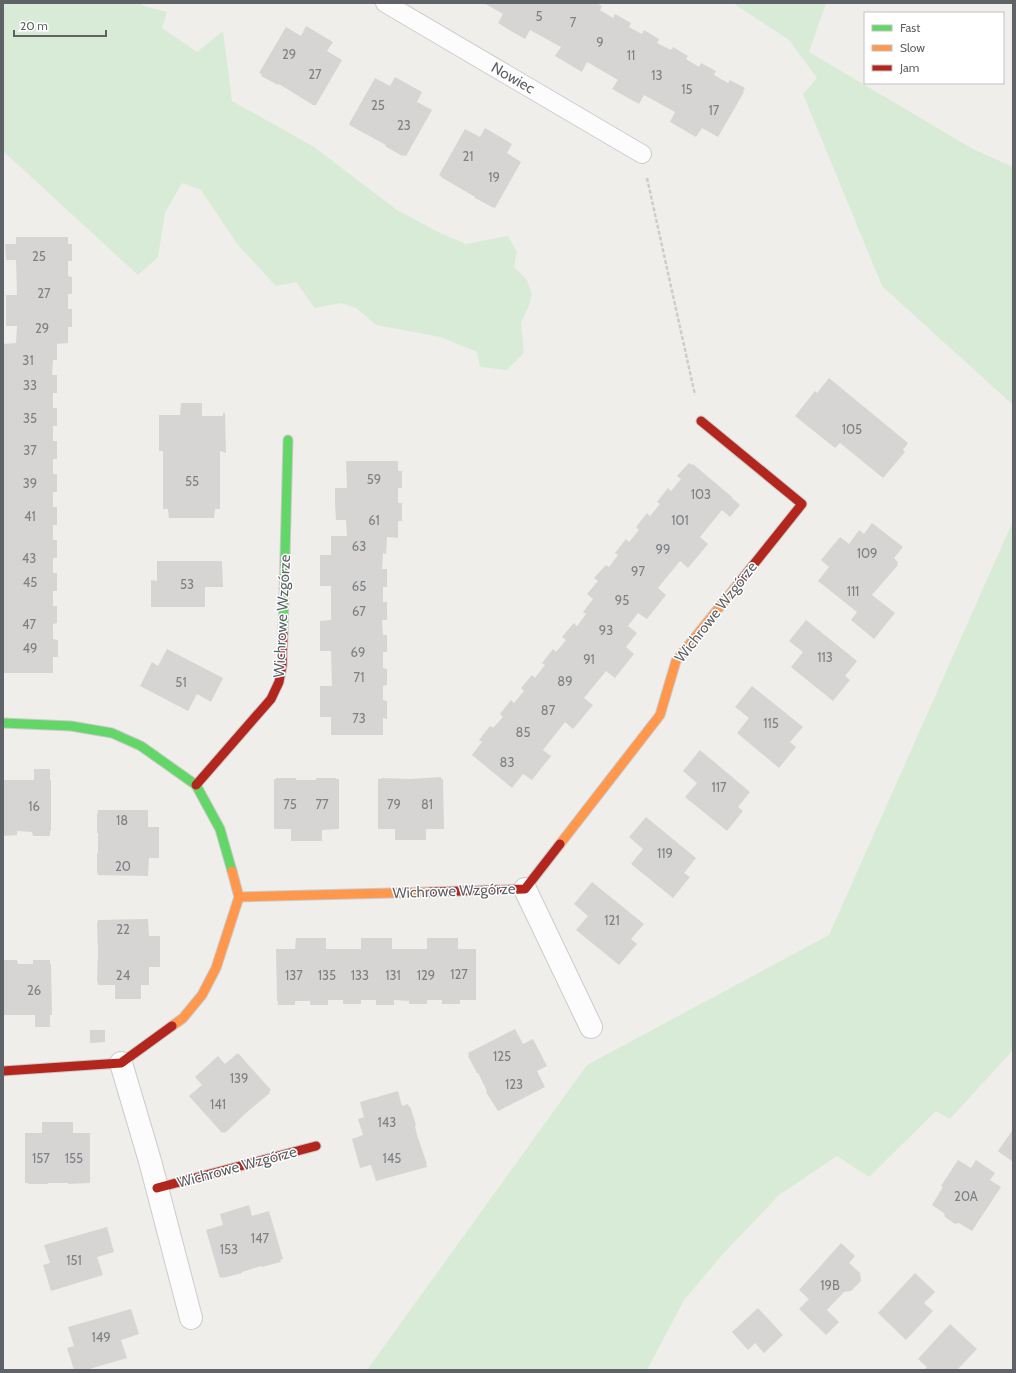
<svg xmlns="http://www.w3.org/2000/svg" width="1016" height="1373" font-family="Cabin,sans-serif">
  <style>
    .green { fill: #d8ebd6 }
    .building { fill: #d6d5d3 }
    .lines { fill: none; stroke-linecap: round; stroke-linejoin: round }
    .lane-casing { stroke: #cbcccc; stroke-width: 20 }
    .street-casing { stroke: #cbcccc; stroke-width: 24 }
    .fast-casing { stroke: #cacacb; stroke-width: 11 }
    .slow-casing { stroke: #cacacb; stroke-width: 11 }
    .jam-casing { stroke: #cacacb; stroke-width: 11 }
    .path { stroke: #cacfcc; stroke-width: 2.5; stroke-dasharray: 4 2; stroke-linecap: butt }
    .lane { stroke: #fdfcfc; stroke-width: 18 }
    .street { stroke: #fdfcfc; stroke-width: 22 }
    .fast { stroke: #63d668; stroke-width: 9 }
    .slow { stroke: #ff974d; stroke-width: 9 }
    .jam { stroke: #b3261e; stroke-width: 9 }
    .labels { text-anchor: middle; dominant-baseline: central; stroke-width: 3; stroke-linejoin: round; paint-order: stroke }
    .number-label { font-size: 13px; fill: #7e8184 }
    .street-label { font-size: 15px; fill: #5f6368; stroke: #fff }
  </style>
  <rect width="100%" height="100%" fill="#efeeea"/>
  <!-- green -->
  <path class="green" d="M 3,3 L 140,3 L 144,6 L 167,12 L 162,28 L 197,52 L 223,31 L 232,101 L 314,147 L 397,210 L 440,233 L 466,244 L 508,236 L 517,252 L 514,267 L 527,280 L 532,295 L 528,308 L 521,323 L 524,353 L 507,370 L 480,367 L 477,352 L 441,337 L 376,325 L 356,308 L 341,303 L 315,308 L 296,282 L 276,286 L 238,245 L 201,190 L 182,183 L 165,213 L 158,257 L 138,275 L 3,151 Z
    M 733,3 L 826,3 L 809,52 L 971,148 L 1013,167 L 1013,405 L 882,286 L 803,94 L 817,78 L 789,40 Z
    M 1013,521 L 1013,1050 L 950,1119 L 936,1111 L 869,1177 L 837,1156 L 779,1195 L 723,1254 L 684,1300 L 647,1370 L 367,1370 L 587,1065 L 829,935 Z"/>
  <!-- building -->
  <path class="building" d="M 484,3 L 596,3 L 602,6 L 600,10 L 613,18 L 615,14 L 631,23 L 629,27 L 642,34 L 644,30 L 659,39 L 657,43 L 671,50 L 673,47 L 688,56 L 686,59 L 699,67 L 701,63 L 716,71 L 714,75 L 728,83 L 730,80 L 745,88 L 743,91 L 744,92 L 718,137 L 702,128 L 696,137 L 670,122 L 675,112 L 644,95 L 639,104 L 612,89 L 618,80 L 587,62 L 582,72 L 555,56 L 561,47 L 530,30 L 525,39 L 511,31 L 498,23 L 503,14 Z
    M 306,26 L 333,42 L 327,51 L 342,60 L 316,105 L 313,105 L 279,84 L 278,85 L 261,76 L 262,74 L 259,73 L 286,27 L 301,36 Z
    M 395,77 L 422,92 L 417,102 L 432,110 L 406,156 L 403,155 L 402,156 L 385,146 L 386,145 L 351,126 L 349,124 L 375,78 L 390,86 Z
    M 485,128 L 512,144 L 507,153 L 521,162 L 495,208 L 492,207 L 475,198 L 475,197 L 441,177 L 441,176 L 439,175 L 465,129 L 480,137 Z
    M 16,237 L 68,237 L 68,244 L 72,244 L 72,261 L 68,261 L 68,276 L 72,277 L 72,294 L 68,294 L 68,309 L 72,309 L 72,327 L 68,327 L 68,343 L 57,344 L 57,360 L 53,360 L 52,375 L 57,375 L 57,393 L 53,393 L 53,408 L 57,408 L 57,426 L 53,426 L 53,441 L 57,441 L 57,459 L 53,459 L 53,474 L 57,474 L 57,492 L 53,492 L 53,507 L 57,507 L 57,525 L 53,525 L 53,540 L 57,540 L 57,558 L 53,558 L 53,573 L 57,573 L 57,591 L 53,591 L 53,606 L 57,606 L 57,623 L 53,624 L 53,639 L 58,640 L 58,657 L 53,657 L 53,673 L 3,673 L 3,344 L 16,343 L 17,326 L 6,326 L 6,295 L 17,295 L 16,260 L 6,260 L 5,244 L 16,244 Z
    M 829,378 L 908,443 L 903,450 L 905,452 L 883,478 L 840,443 L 835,448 L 795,416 L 815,391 L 817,393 Z
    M 181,403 L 202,403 L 202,416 L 223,416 L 223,413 L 225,413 L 226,453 L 220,451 L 220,509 L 215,509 L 214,518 L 169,518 L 168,509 L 163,509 L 163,451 L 159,451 L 159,415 L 180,415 Z
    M 346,461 L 398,461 L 398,471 L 402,471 L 402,488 L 398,488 L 398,503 L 402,503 L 402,521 L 398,521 L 398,538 L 387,537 L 386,554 L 383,553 L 382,569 L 387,569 L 387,587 L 383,587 L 383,602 L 387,602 L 387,620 L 382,620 L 383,635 L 387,635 L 387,652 L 383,652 L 383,668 L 387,669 L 387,685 L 383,686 L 383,700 L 387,701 L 387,719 L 383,718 L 383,735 L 331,735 L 331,717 L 320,717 L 320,686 L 332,686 L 331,651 L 320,651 L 320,621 L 331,620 L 331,586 L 320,586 L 320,555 L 331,555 L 331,536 L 347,536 L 346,520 L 336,520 L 335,504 L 335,488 L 347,488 Z
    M 689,463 L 692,465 L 693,464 L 732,497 L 732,498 L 740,505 L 730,517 L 722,510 L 700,537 L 708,544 L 688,568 L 680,561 L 658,588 L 666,595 L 647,619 L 638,613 L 628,626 L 637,633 L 626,647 L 634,654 L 615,678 L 606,671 L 584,698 L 593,705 L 573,729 L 565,722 L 543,750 L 551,756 L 532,780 L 523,774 L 512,788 L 472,755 L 482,742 L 479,740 L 490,726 L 493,728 L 503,717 L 500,714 L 511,700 L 514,703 L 524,691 L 521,688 L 532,675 L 535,678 L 545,665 L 542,663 L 553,649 L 556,652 L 566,640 L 562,637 L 573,624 L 574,623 L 577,626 L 586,614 L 583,612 L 593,599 L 587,594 L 598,581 L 594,578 L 606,565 L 609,567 L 618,555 L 615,553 L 626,539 L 629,542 L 639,530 L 636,527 L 647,513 L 650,516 L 660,504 L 657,502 L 668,488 L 671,491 L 681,479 L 677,476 Z
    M 872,523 L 903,547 L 894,558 L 898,562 L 897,564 L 898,565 L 872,595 L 895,613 L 874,639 L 851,620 L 857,612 L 818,581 L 829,567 L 821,560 L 840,537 L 849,544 L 859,530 L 864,534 Z
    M 157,561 L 222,561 L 223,587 L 205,587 L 205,607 L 151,607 L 151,580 L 157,581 Z
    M 806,620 L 857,661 L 845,676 L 850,680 L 833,701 L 791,667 L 803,652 L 789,641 Z
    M 167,649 L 223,678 L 211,702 L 197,694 L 188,711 L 140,686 L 152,662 L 158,666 Z
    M 752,686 L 803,727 L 790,742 L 796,747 L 779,768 L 737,733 L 749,718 L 735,707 Z
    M 700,750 L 750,792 L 738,807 L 743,811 L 727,831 L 685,797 L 697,783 L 683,771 Z
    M 34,769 L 50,769 L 50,780 L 51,780 L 51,831 L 50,831 L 50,836 L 33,836 L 32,832 L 17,831 L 17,835 L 3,836 L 3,780 L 34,780 Z
    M 441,777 L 441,779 L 443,779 L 444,829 L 426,829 L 426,840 L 395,840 L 395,829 L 378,829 L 378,779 L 381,779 L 381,778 L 410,779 Z
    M 276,778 L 296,778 L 296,780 L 316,780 L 316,778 L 336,778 L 336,779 L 339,779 L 339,829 L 322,830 L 322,841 L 291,841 L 291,829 L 274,829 L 274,779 L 276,779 Z
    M 98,810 L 148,810 L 148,827 L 159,827 L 159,858 L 149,858 L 148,876 L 98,875 L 98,873 L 97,873 L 97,853 L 98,853 L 98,833 L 97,833 L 97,813 L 98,813 Z
    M 646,817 L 696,858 L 684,873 L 690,877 L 673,898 L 631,864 L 643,849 L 629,837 Z
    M 592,882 L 644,924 L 631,939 L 637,944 L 619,965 L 576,930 L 588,916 L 574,904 Z
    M 148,919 L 149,936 L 160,936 L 160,967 L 149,967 L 149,985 L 141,985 L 141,999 L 115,999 L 115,985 L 98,985 L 98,982 L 97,982 L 98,952 L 97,922 L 98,922 L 98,920 Z
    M 296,938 L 326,938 L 326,949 L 361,949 L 361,938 L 392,938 L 392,949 L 427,949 L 427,938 L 458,938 L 458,949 L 476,949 L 476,1000 L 460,1000 L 460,1004 L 442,1004 L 442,1000 L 427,1000 L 427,1004 L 409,1004 L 409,1001 L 394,1000 L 394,1005 L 376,1005 L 376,1000 L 361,1000 L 361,1004 L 343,1004 L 343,1000 L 328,1000 L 328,1005 L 310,1005 L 310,1001 L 295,1001 L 295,1005 L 278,1005 L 278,1001 L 277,1001 L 276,949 L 295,949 Z
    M 3,960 L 17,960 L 18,964 L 33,964 L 33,960 L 50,960 L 50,964 L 51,964 L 52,1015 L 50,1015 L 50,1027 L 35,1027 L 35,1015 L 3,1015 Z
    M 515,1029 L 523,1044 L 533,1039 L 547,1066 L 537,1071 L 545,1087 L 498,1111 L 486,1092 L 487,1091 L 478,1073 L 477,1073 L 468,1056 L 469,1055 L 468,1053 Z
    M 90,1030 L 105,1030 L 105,1042 L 90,1043 Z
    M 238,1053 L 271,1090 L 269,1092 L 270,1093 L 247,1112 L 225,1133 L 224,1132 L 222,1133 L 189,1096 L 202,1085 L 195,1077 L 218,1056 L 225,1064 Z
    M 398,1091 L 402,1106 L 408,1104 L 409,1107 L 410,1106 L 416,1125 L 415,1126 L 417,1135 L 427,1164 L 426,1164 L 427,1167 L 376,1181 L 371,1165 L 360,1168 L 352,1139 L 363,1135 L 358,1119 L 364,1117 L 360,1102 Z
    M 42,1122 L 73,1122 L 73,1133 L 90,1133 L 90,1183 L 68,1184 L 68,1183 L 48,1183 L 48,1184 L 28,1184 L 28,1183 L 25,1183 L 25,1133 L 42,1133 Z
    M 1012,1131 L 1013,1132 L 1013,1162 L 998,1151 Z
    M 958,1160 L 971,1168 L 976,1160 L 995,1173 L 990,1180 L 1001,1187 L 972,1231 L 959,1223 L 955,1224 L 945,1217 L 944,1213 L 932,1205 L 943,1187 L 941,1186 Z
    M 249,1205 L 252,1216 L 269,1211 L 283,1259 L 280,1260 L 281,1262 L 262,1267 L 261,1266 L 242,1272 L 242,1273 L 223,1278 L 223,1277 L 220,1278 L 206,1230 L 223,1225 L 220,1214 Z
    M 107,1227 L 114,1252 L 97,1257 L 103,1275 L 51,1291 L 43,1265 L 50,1263 L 44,1245 Z
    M 841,1243 L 855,1256 L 849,1263 L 860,1273 L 861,1281 L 851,1291 L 844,1292 L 827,1310 L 839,1322 L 826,1335 L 799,1309 L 809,1299 L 799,1290 Z
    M 915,1273 L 935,1292 L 924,1303 L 933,1311 L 906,1340 L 878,1313 Z
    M 758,1308 L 783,1335 L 764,1353 L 755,1343 L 748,1350 L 732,1332 Z
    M 131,1309 L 139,1334 L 121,1340 L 127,1358 L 86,1370 L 74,1370 L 67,1348 L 74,1346 L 68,1327 Z
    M 950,1324 L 977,1349 L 957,1370 L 924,1370 L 927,1367 L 918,1359 Z"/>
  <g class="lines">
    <!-- lane casing -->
    <g class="lane-casing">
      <path id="lane" d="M 385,3 L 642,154"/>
    </g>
    <!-- street casing -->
    <g class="street-casing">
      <path id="street" d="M 525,889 L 591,1027
        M 121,1063 L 150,1161 L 191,1318"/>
    </g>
    <!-- fast casing -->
    <g class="fast-casing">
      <path id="fast" d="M 283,634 L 288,440
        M 3,723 L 71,726 L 112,733 L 141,746 L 196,785 L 220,829 L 232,871"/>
    </g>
    <!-- slow casing -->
    <g class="slow-casing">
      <path id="slow" d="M 560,844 L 660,715 L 676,661 L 738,584
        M 239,897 L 430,892
        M 172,1026 L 183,1018 L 202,995 L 216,968 L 239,897 L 232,871"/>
    </g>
    <!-- jam casing -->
    <g class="jam-casing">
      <path id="jam" d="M 701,421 L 802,504 L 738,584
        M 196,785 L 271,699 L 279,682 L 282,666 L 283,634
        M 430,892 L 525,889 L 560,844
        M 3,1071 L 121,1063 L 172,1026
        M 157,1188 L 316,1146"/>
    </g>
    <!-- path -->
    <path class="path" d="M 647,178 L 695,395"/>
    <!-- lane -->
    <use href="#lane" class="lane"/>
    <!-- street -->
    <use href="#street" class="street"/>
    <!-- fast -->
    <use href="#fast" class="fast"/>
    <!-- slow -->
    <use href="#slow" class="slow"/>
    <!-- jam -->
    <use href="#jam" class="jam"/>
  </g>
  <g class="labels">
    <!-- number labels -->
    <g class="number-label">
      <text x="539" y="16">5</text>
      <text x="573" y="22">7</text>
      <text x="600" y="42">9</text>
      <text x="289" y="54">29</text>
      <text x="631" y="55">11</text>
      <text x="315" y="74">27</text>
      <text x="657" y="75">13</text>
      <text x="687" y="89">15</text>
      <text x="378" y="105">25</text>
      <text x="714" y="110">17</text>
      <text x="404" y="125">23</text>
      <text x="468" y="156">21</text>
      <text x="494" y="177">19</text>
      <text x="39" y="256">25</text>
      <text x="44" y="293">27</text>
      <text x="42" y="328">29</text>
      <text x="28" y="360">31</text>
      <text x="30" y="385">33</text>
      <text x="30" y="418">35</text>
      <text x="852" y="429">105</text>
      <text x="30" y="450">37</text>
      <text x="374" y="479">59</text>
      <text x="192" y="481">55</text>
      <text x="30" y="483">39</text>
      <text x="701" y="494">103</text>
      <text x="30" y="516">41</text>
      <text x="374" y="520">61</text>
      <text x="680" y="520">101</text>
      <text x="359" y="546">63</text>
      <text x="663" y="549">99</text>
      <text x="867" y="553">109</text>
      <text x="29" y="558">43</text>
      <text x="638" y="571">97</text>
      <text x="30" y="582">45</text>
      <text x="187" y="584">53</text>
      <text x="359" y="586">65</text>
      <text x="853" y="591">111</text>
      <text x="622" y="600">95</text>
      <text x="359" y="611">67</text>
      <text x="29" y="624">47</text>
      <text x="606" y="630">93</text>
      <text x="30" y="648">49</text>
      <text x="358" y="652">69</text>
      <text x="825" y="657">113</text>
      <text x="589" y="659">91</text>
      <text x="359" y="677">71</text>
      <text x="565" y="681">89</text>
      <text x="181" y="682">51</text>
      <text x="548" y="710">87</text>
      <text x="359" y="718">73</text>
      <text x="771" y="723">115</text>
      <text x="523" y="732">85</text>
      <text x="507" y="762">83</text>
      <text x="719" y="787">117</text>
      <text x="290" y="804">75</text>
      <text x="322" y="804">77</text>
      <text x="394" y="804">79</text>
      <text x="427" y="804">81</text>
      <text x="34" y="806">16</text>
      <text x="122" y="820">18</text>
      <text x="665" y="853">119</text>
      <text x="123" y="866">20</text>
      <text x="612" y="920">121</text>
      <text x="123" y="929">22</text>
      <text x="459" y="974">127</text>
      <text x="123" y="975">24</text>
      <text x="294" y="975">137</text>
      <text x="327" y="975">135</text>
      <text x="360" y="975">133</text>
      <text x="393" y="975">131</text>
      <text x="426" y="975">129</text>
      <text x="34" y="990">26</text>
      <text x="502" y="1056">125</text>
      <text x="239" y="1078">139</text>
      <text x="514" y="1084">123</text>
      <text x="218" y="1104">141</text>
      <text x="387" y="1122">143</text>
      <text x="41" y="1158">157</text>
      <text x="74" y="1158">155</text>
      <text x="392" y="1158">145</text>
      <text x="966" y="1196">20A</text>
      <text x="260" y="1238">147</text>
      <text x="229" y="1249">153</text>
      <text x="74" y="1260">151</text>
      <text x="830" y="1285">19B</text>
      <text x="101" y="1337">149</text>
    </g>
    <!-- street labels -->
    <g class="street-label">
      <text transform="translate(513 78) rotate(30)">Nowiec</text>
      <text transform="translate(716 612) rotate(-52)">Wichrowe Wzgórze</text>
      <text transform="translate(282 616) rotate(-87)">Wichrowe Wzgórze</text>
      <text transform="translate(454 891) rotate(-2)">Wichrowe Wzgórze</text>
      <text transform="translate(237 1167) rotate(-15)">Wichrowe Wzgórze</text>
    </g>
  </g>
  <!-- border -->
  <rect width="1016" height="1373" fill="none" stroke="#5f6368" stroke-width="8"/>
  <!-- legend -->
  <rect x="864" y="12" width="140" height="72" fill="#ffffff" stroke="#bfc1c3"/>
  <rect x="872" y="25" width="20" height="6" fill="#63d668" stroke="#bfc1c3"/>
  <text x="900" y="32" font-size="12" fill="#5f6368">Fast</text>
  <rect x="872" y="45" width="20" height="6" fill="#ff974d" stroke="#bfc1c3"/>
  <text x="900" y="52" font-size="12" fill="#5f6368">Slow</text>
  <rect x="872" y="65" width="20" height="6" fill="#b3261e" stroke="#bfc1c3"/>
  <text x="900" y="72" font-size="12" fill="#5f6368">Jam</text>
  <!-- scale -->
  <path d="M14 30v6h92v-6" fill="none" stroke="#5f6368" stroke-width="2"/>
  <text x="20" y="30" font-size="12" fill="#5f6368" stroke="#ffffff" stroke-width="3" paint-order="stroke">20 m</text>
</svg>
